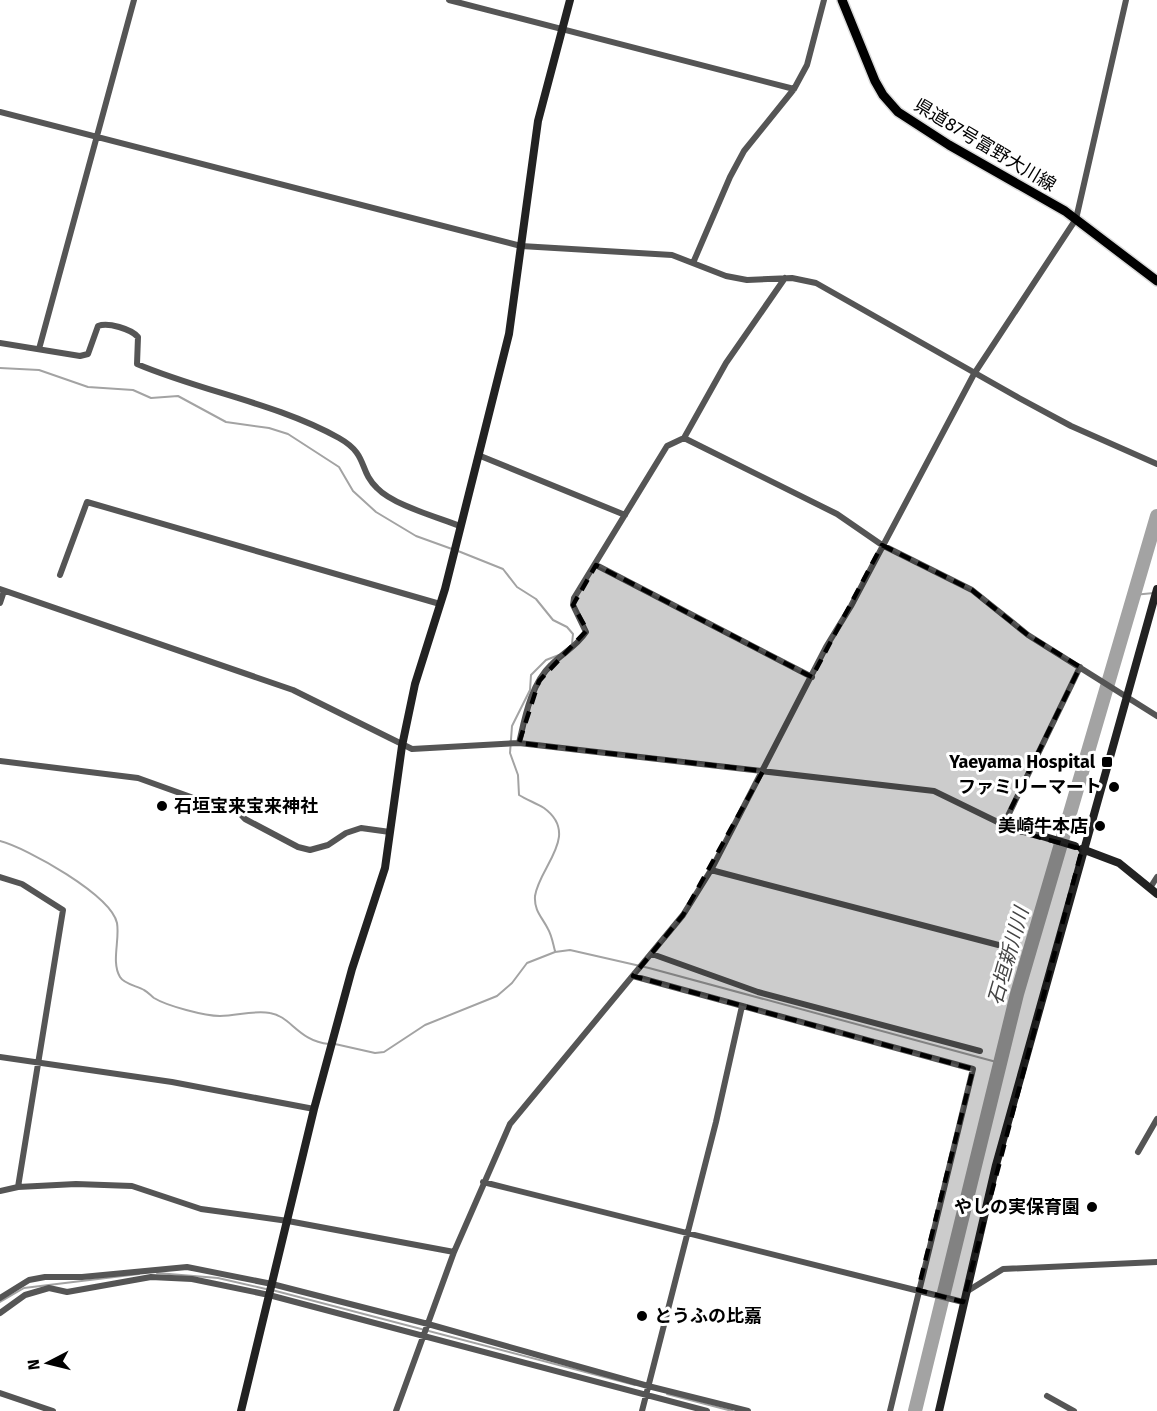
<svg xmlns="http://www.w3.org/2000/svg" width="1157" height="1411" font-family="'Fira Sans','Noto Sans JP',sans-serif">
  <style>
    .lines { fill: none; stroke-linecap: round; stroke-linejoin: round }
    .stream { stroke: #a3a3a3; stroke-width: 2 }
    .river { stroke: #a3a3a3; stroke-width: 14 }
    .primary-casing { stroke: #dbdbdb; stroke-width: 12 }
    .street { stroke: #555; stroke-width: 6 }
    .secondary { stroke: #222; stroke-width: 8 }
    .primary { stroke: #000; stroke-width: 9 }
    .marked { fill: #000; fill-opacity: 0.2; stroke: #000; stroke-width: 4.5; stroke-dasharray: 12 8; stroke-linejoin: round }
    .poi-dot { fill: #000; stroke: #fff; stroke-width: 2 }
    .labels { text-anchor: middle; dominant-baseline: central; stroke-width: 6; stroke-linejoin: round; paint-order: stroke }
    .street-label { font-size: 18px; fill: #000; stroke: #fff }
    .poi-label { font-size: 18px; font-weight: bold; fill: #000; stroke: #fff; text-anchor: end }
    .water-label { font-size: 20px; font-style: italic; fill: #444; stroke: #fff }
  </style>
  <rect width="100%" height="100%" fill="#fff"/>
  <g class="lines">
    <!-- stream -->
    <path class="stream" d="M 0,368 L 39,370 L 88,387 L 133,390 L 151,398 L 178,396 L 226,422 L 269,428 L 288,434 L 339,467 L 353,491 L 376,512 L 416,536 L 452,549
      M 458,551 L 503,569 L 517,587 L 536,599 L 553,620 L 567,627 L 573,634 L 572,644
      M 1133,595 L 1154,593
      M 0,841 C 27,848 111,895 117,923 C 120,940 111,962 120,977 C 124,984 137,986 144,990 C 148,992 151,996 154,998 C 167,1006 205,1016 220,1016 C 237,1016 253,1010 270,1013 C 291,1016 298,1041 329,1044
      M 555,951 C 553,944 552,936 548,929 C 542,917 534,911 535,896 C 539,867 581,835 544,808 C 536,803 527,800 519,795 L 518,775 L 510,753 L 512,726 L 530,690 L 531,675 L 546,660 L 559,655
      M 335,1044 L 375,1053 L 384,1052 L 425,1025 L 497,996 L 512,983 L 527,963 L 555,952 L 570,950 L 649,968 L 1000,1063
      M 157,1273 L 218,1278 L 266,1289
      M 272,1290 L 635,1385
      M 0,1302 L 24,1288 L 139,1274
      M 667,1394 L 732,1411"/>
    <!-- river -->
    <path class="river" d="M 915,1411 L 1017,994 L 1157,516"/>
    <!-- primary casing -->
    <g class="primary-casing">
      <path id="primary" d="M 842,0 L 875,81 L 883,95 L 898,112 L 949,145 L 1065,211 L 1157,281"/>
    </g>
    <!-- street -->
    <path class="street" d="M 449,0 L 794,89
      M 0,112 L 521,246 L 672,255 L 726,276 L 747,280 L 792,278 L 816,283 L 1019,398 L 1071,426 L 1157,464
      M 693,263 L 730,177 L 744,151 L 794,89 L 807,65 L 824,0
      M 0,343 L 80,356 L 88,354 L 98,326 C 108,322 131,329 138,337 L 137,364 C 203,392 276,403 339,438 C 369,455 358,470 377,488 C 393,505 437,517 460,526
      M 39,349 L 134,0
      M 684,438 L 837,514 L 882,545 L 972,590 L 1028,635 L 1157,716
      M 478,455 L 625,515
      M 596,565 L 812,677
      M 60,575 L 87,502 L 440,604
      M 0,589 L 293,690 L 412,749 L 519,743 L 934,791 L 1014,830 L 1042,836
      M 0,603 L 4,591
      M 519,743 C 525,717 531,684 551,665 C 563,653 577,646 586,632 L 573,605 L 574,598 L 667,446 L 684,438 L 726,363 L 785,278
      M 0,761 L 138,778 L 202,801 L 229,802 L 245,819 L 298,847 L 310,850 L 328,845 L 346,833 L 361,828 L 390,832
      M 1004,824 L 1080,667
      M 711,870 L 1010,948
      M 0,877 L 22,884 L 63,910 L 18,1187
      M 1150,888 L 1157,877
      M 652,954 L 758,992 L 980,1051
      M 633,976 L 973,1069 L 890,1411
      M 0,1057 L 172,1082 L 314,1109
      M 1138,1152 L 1157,1119
      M 483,1182 L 963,1302
      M 0,1191 L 18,1187 L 76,1184 L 132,1186 L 201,1209 L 288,1221 L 454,1252
      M 966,1292 L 1003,1269 L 1157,1262
      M 0,1298 L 29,1280 L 45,1277 L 82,1277 L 187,1267 L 272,1284 L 428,1324 L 648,1386 L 748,1411
      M 0,1313 L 25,1295 L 49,1288 L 67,1292 L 151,1277 L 192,1279 L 269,1295 L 707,1411
      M 0,1393 L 53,1411
      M 1047,1396 L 1074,1411
      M 396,1411 L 454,1252 L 510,1124 L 683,915 L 711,870 L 826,647 L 851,606 L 974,374 L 1076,219 L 1126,0
      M 642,1411 L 716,1122 L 742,1006"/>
    <!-- secondary -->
    <path class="secondary" d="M 1042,836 L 1075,846
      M 1082,849 L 1119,863 L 1157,894
      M 241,1411 L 314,1109 L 352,969 L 385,868 L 402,746 L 415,684 L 445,589 L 509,334 L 538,121 L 570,0
      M 939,1411 L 996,1165 L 1157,589"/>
    <!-- primary -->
    <use href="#primary" class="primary"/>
  </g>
  <!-- marked area -->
  <path class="marked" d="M 882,545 L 972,590 L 1028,635 L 1080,667 L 1002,827 L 1082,849 L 963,1302 L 918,1290 L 973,1069 L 633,976 L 683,915 L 763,771 L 519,743 L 539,681 L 587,630 L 573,605 L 596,565 L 812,677 Z"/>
  <!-- markers -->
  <g class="poi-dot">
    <rect x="1101" y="756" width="12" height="12" rx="3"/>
    <circle cx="1114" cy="787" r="6"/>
    <circle cx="162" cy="806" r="6"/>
    <circle cx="1100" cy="826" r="6"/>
    <circle cx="1092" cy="1207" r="6"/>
    <circle cx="642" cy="1316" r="6"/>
  </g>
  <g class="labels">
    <!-- street labels -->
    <g class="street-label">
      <text transform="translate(985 145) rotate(31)">県道87号富野大川線</text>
    </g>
    <!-- poi labels -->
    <g class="poi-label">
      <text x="1095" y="762">Yaeyama Hospital</text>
      <text x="1102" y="787">ファミリーマート</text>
      <text x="174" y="806" text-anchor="start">石垣宝来宝来神社</text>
      <text x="1088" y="826">美崎牛本店</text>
      <text x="1080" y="1207">やしの実保育園</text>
      <text x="654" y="1316" text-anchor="start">とうふの比嘉</text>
    </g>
    <!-- water labels -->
    <g class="water-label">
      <text transform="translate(1008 956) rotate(-74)">石垣新川川</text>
    </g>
  </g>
  <!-- north arrow -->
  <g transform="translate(48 1363) rotate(263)" stroke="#ffffff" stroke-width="4.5" paint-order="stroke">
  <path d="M0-4.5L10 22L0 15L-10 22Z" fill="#000000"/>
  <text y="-9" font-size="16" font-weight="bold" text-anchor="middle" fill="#000000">N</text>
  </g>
</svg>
